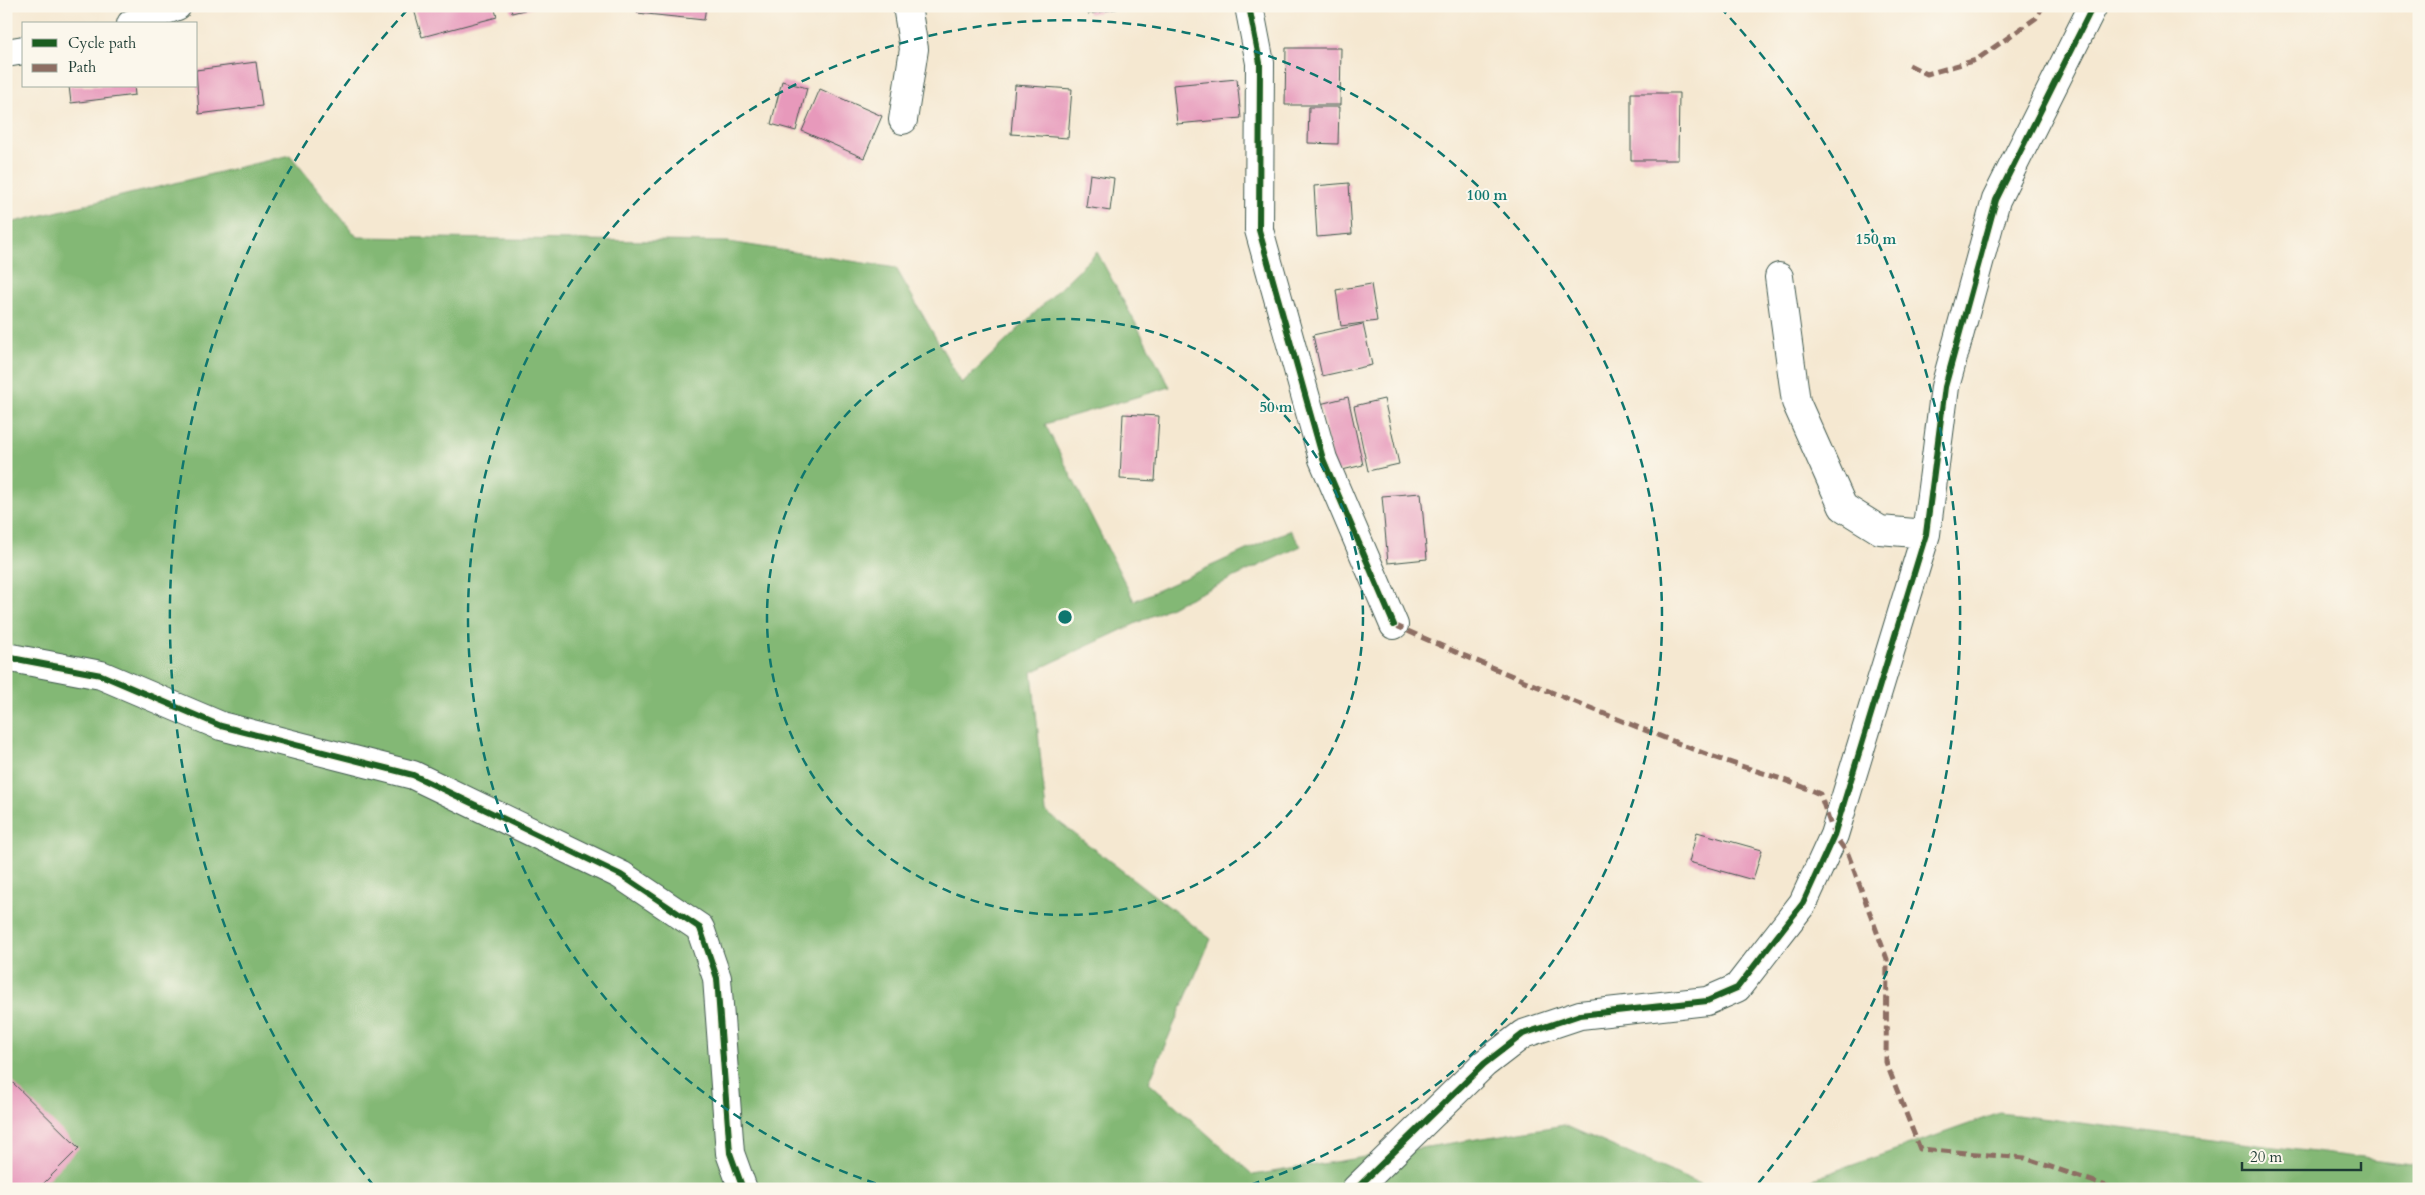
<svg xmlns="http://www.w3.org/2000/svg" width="2425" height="1195" font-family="Cardo,serif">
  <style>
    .forest { fill: #83b874; stroke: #517a54 }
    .building { fill: #e799bb }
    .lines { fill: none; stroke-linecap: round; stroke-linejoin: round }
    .minor-casing { stroke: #3f574c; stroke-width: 30 }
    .minor { stroke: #fff; stroke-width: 28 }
    .quiet { stroke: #8d6e63; stroke-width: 5; stroke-dasharray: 10 5; stroke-linecap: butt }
    .cycleway-casing { stroke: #fbf7ec; stroke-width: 9 }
    .cycleway { stroke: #1b5e20; stroke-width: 6 }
    .ring { fill: none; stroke: #0f766e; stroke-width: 2.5; stroke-dasharray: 9 6 }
    .centre { fill: #0f766e; stroke: #fbf7ec; stroke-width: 2.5 }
    .ring-label { font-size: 15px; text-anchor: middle; font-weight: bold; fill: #0f766e; stroke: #fbf7ec; stroke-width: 4; stroke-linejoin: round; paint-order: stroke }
  </style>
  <rect width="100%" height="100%" fill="#fbf7ec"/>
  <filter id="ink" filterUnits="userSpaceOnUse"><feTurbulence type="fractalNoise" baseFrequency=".02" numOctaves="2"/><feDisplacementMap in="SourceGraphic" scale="10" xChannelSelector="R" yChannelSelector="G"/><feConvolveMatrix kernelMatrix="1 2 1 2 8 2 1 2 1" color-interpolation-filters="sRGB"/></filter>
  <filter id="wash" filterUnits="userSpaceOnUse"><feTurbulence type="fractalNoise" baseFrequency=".0096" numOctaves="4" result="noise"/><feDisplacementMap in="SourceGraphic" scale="20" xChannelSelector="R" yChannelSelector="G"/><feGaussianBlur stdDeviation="1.12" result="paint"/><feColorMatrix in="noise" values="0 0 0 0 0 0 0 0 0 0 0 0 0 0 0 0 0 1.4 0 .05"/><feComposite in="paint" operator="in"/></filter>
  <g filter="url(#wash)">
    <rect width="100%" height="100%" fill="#f5e8d1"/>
    <!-- forest -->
    <path class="forest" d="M 290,155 L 357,237 L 729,242 L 896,268 L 962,384 L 1097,252 L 1170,387 L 1045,424 L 1134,601 L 1290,530 L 1301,546 L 1032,672 L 1046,812 L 1211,939 L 1149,1082 L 1253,1175 L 1564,1125 L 1711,1189 L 6,1189 L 6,224 Z
      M 2000,1113 L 2419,1165 L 2419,1189 L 1785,1189 Z"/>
    <g id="blocks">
      <!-- building -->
      <path class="building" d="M 413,6 L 494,6 L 497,17 L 422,37 Z
        M 510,6 L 536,6 L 536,7 L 512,13 Z
        M 638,6 L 706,6 L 704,20 L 637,13 Z
        M 1087,6 L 1121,6 L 1121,8 L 1088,14 Z
        M 1293,6 L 1331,6 L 1331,9 L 1293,9 Z
        M 1286,48 L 1341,48 L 1340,105 L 1285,105 Z
        M 256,62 L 262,106 L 199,114 L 196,70 Z
        M 1237,79 L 1241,118 L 1177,124 L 1173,85 Z
        M 782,81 L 807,88 L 796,131 L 771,124 Z
        M 1015,85 L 1072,89 L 1068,138 L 1011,134 Z
        M 69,86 L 134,86 L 135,95 L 71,103 Z
        M 820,89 L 882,116 L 864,158 L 802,131 Z
        M 1631,93 L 1679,93 L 1678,160 L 1631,160 Z
        M 1309,107 L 1339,107 L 1338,144 L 1308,143 Z
        M 1090,174 L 1114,178 L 1110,211 L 1086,207 Z
        M 1349,183 L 1352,234 L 1317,237 L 1314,186 Z
        M 1371,284 L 1377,321 L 1341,326 L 1336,290 Z
        M 1363,324 L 1372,365 L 1322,376 L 1313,335 Z
        M 1348,397 L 1363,465 L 1334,472 L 1320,404 Z
        M 1384,399 L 1399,464 L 1368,471 L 1354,406 Z
        M 1123,414 L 1159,416 L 1155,481 L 1120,479 Z
        M 1421,493 L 1427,559 L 1388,563 L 1382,496 Z
        M 1697,832 L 1762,850 L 1753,880 L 1689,862 Z
        M 6,1076 L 79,1148 L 38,1189 L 6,1189 Z"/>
    </g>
  </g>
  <g filter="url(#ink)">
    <use href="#blocks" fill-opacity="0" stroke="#3f574c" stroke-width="1"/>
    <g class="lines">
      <!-- minor casing -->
      <g class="minor-casing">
        <path id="minor" d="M 1249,6 L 1260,63 L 1259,230 L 1323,459 L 1394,625
          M 131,24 L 177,6
          M 6,53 L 24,50
          M 903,120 L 914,49 L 907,6
          M 1779,277 L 1796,402 L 1843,507 L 1880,530 L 1926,534
          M 6,657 L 101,675 L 221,726 L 413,775 L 621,875 L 700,928 L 717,978 L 730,1153 L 743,1189
          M 1356,1189 L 1484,1064 L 1523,1034 L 1580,1015 L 1707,1001 L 1737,988 L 1803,903 L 1834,835 L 1926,534 L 1945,387 L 1996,200 L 2093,6"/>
      </g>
      <!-- minor -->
      <use href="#minor" class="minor"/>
      <!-- quiet -->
      <path class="quiet" d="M 1909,65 L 1927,74 L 1976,60 L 2036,18 L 2043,6
        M 1394,625 C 1493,669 1594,710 1695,750 C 1736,766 1779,776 1820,794 L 1834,835 L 1848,854 L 1887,959 L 1886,1062 L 1920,1149 L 2025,1158 L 2115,1189"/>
      <!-- cycleway casing -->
      <g class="cycleway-casing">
        <path id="cycleway" d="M 1249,6 L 1260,63 L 1259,230 L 1323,459 L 1394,625
          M 6,657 L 101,675 L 221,726 L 413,775 L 621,875 L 700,928 L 717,978 L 730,1153 L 743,1189
          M 1356,1189 L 1484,1064 L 1523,1034 L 1580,1015 L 1707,1001 L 1737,988 L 1803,903 L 1834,835 L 1926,534 L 1945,387 L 1996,200 L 2093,6"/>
      </g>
      <!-- cycleway -->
      <use href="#cycleway" class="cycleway"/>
    </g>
  </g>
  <!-- distance rings -->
  <g class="ring">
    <circle cx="1065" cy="617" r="298"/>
    <path d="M890 1188A597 597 0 1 1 1240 1188"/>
    <path d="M374 1186A895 895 0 0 1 410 7M1720 7A895 895 0 0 1 1756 1186"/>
  </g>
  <circle cx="1065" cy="617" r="8" class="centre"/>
  <g class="ring-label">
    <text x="1487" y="200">100 m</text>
    <text x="1876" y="244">150 m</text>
    <text x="1276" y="412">50 m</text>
  </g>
  <!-- margin -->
  <rect width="2425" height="1195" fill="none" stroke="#fbf7ec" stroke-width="25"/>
  <!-- legend -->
  <rect x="22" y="22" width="175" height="65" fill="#fbf7ec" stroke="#a3ada2"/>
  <rect x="32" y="39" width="25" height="8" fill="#1b5e20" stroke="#a3ada2"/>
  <text x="68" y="48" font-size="15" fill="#1f3d34">Cycle path</text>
  <rect x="32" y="64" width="25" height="8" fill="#8d6e63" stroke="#a3ada2"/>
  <text x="68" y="72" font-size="15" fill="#1f3d34">Path</text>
  <!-- scale -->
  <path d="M2242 1162v8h119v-8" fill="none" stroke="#1f3d34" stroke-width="2.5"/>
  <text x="2250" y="1162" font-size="15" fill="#1f3d34" stroke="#fbf7ec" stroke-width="4" paint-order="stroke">20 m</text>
</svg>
